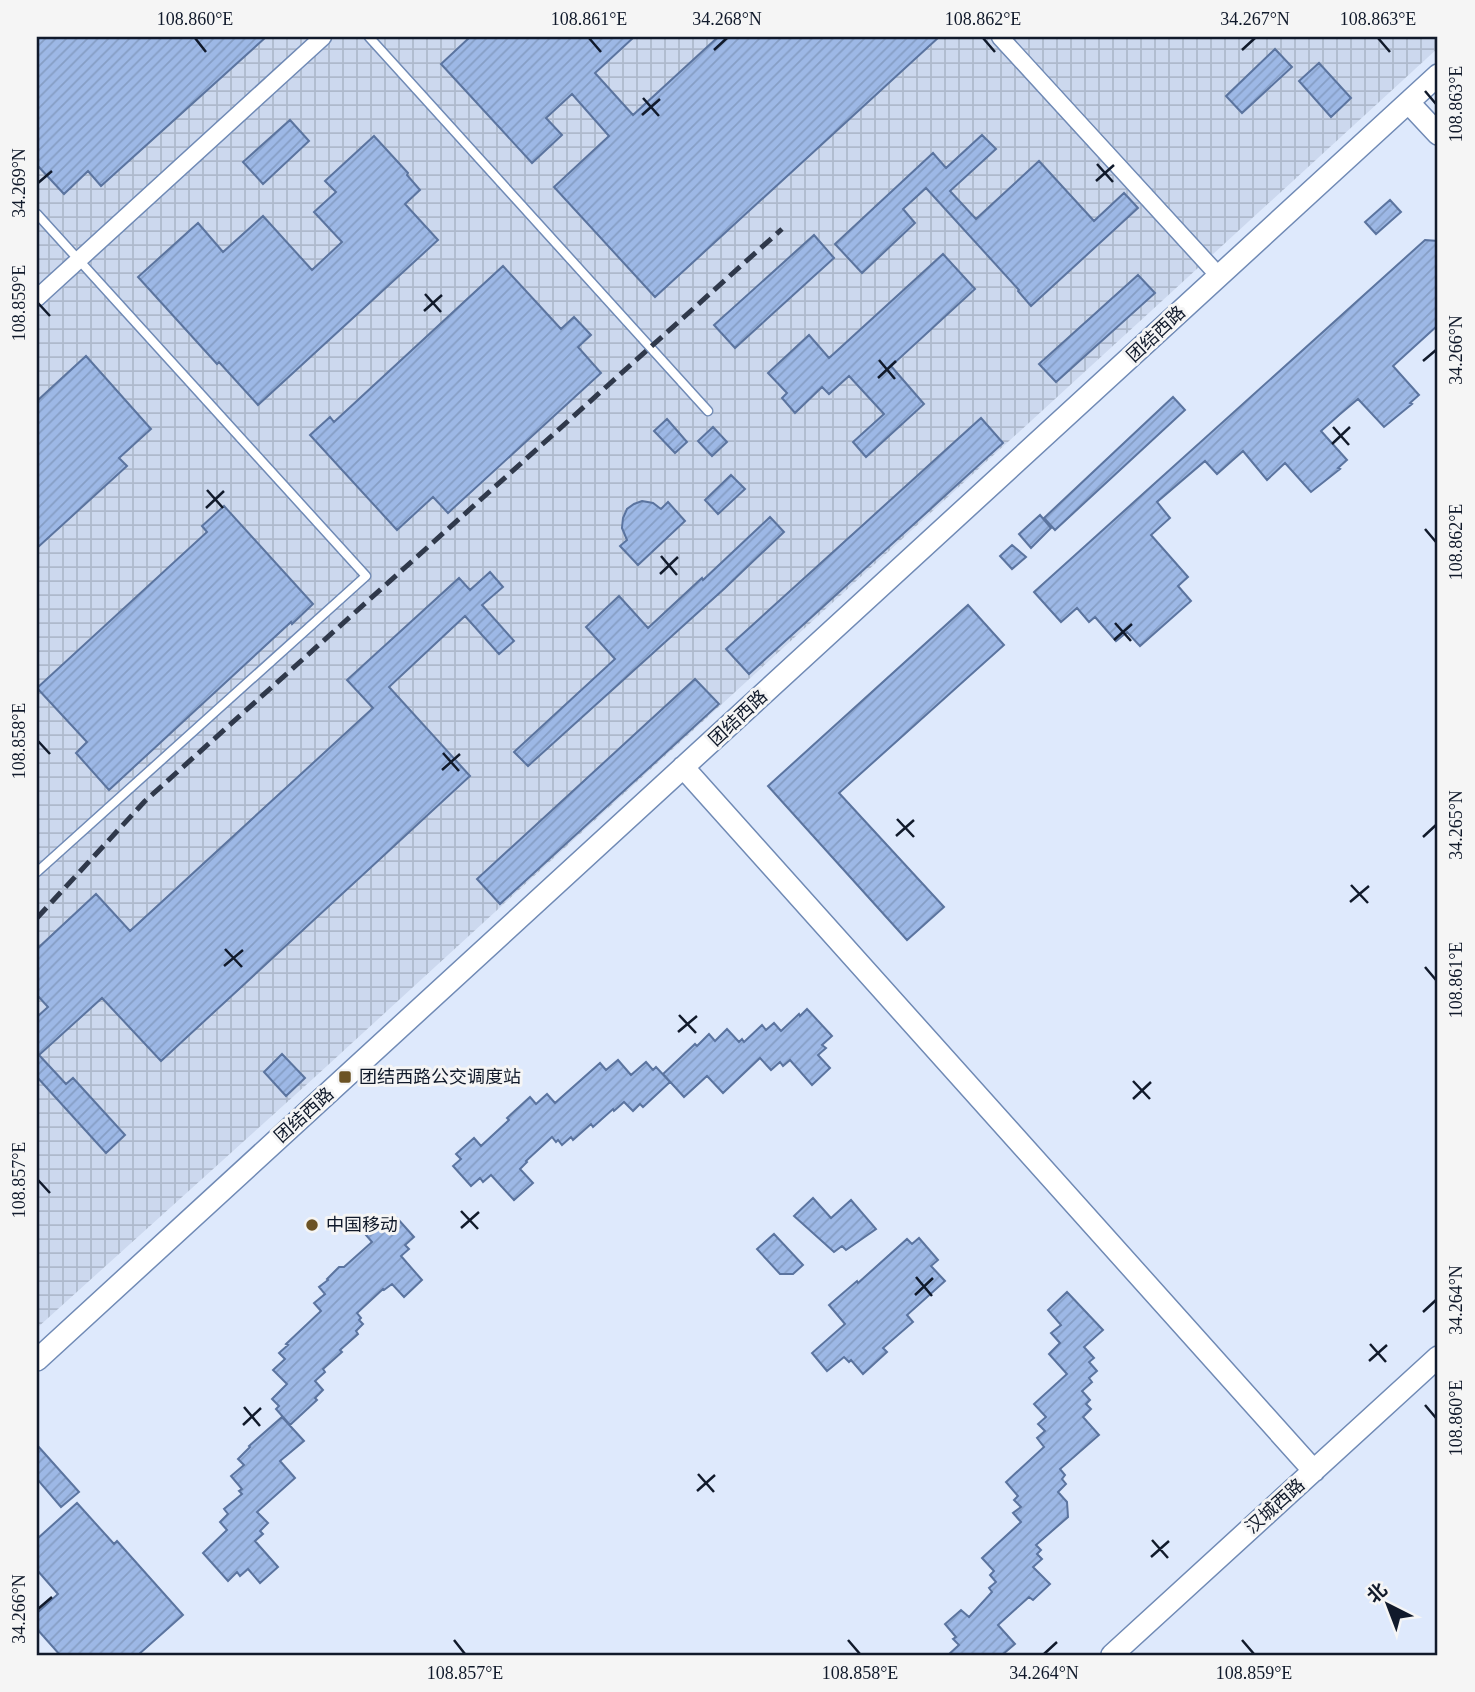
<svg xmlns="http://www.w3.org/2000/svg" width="1475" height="1692" font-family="'Times New Roman','Noto Sans SC',serif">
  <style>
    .industrial { fill: url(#industrial-grid) }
    .building { fill: url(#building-hatch); stroke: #5b749f; stroke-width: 2 }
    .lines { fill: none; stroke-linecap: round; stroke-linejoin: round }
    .service-casing { stroke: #708ab5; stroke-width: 11 }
    .minor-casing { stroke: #708ab5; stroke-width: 19 }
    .tertiary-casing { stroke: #708ab5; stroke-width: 24 }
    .service { stroke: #fff; stroke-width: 8 }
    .minor { stroke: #fff; stroke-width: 16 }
    .tertiary { stroke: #fff; stroke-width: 21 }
    .rail { stroke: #30394b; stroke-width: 5; stroke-dasharray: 14 7; stroke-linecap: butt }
    .ticks { fill: none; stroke: #111a2b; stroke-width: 2.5 }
    .poi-dot { fill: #6c5324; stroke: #f5f5f5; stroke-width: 2.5 }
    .labels { text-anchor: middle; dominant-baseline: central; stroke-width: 6; stroke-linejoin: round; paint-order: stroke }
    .street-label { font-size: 18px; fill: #111a2b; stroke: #f5f5f5 }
    .poi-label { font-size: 18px; fill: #111a2b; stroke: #f5f5f5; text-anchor: start }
    .neatline { fill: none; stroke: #111a2b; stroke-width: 2.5 }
    .ticks-label { font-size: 18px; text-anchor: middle; fill: #111a2b }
  </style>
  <defs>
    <pattern id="industrial-grid" width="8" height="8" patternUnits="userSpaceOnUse" patternTransform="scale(1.75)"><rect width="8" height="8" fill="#ccd8ee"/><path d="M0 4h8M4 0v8" fill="none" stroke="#aeb9cc"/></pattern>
    <pattern id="building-hatch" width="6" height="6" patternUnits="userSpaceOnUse" patternTransform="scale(1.75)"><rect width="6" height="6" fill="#9db8e6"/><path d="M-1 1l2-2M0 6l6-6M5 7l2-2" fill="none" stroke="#869ec5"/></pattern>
  </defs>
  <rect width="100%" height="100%" fill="#dee9fc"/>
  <!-- industrial -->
  <path class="industrial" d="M 37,37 L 1438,37 L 1438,48 L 316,1076 L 37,1328 Z"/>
  <!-- building -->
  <path class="building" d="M 37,37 L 266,37 L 101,186 L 88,171 L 64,194 L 37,165 Z
    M 470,37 L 634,37 L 595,73 L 633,115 L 718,37 L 939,37 L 655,297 L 554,187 L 609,136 L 572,94 L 546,118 L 562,135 L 532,163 L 441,64 Z
    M 1275,49 L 1292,67 L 1242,113 L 1226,96 Z
    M 1319,63 L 1351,98 L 1331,117 L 1299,81 Z
    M 290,120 L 309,141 L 263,184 L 243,162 Z
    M 982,135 L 996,149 L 950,191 L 976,219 L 1039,161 L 1094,221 L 1124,193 L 1138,208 L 1031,306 L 1018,291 L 1019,290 L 926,188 L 903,209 L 915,223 L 862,273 L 835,244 L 933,153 L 946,168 Z
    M 374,136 L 408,173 L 407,175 L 420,190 L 405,204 L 438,240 L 258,405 L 219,362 L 217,364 L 138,277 L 198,223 L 223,252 L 263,216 L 312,270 L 342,242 L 314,212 L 336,192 L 325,181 Z
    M 1390,200 L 1401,212 L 1376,234 L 1365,222 Z
    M 814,235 L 834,258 L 735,348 L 714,325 Z
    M 1425,240 L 1438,241 L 1438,325 L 1393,366 L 1419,395 L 1410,403 L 1412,404 L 1384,427 L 1358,399 L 1339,415 L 1321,431 L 1347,460 L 1338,468 L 1340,469 L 1311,492 L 1285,463 L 1267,480 L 1243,451 L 1217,474 L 1205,461 L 1157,502 L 1170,518 L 1151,535 L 1188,577 L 1178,586 L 1191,601 L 1140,646 L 1127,632 L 1116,641 L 1095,617 L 1089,622 L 1077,608 L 1061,622 L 1034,592 Z
    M 943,254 L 975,289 L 891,366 L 924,404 L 866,457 L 853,442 L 884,414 L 849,376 L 829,394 L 822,387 L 795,413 L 782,398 L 787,393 L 768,373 L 809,335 L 829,358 Z
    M 503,266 L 561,329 L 574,317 L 591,335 L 578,347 L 601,373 L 448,513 L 433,497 L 397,530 L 310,435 L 330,417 L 334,422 Z
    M 1138,275 L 1155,293 L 1056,382 L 1039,364 Z
    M 86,356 L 151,429 L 119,458 L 127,466 L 37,548 L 37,401 Z
    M 1173,397 L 1185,410 L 1055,530 L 1044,518 Z
    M 981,418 L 1003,443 L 749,674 L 726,649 Z
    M 667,419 L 687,442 L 675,453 L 654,431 Z
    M 713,427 L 727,442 L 712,456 L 698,441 Z
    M 731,475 L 745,489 L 718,514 L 705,500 Z
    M 642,501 L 653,503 L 661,509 L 668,502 L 685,521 L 638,565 L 620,546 L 627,540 L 622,528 L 623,518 L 627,509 L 634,504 Z
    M 224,506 L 313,604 L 292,624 L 291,622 L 109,790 L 76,753 L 87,742 L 37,688 L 207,532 L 202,526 Z
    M 1040,515 L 1051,528 L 1031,548 L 1019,534 Z
    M 770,517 L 784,532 L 725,588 L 528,766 L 514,752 L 615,659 L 586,627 L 619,596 L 648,628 L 702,578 L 703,580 Z
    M 1012,545 L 1026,557 L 1012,569 L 1000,556 Z
    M 490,572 L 503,587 L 482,605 L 514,641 L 499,654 L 465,616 L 389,687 L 470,776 L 161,1061 L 102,998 L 39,1055 L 66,1084 L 73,1078 L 125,1135 L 106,1153 L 37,1077 L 37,1017 L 48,1007 L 37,995 L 37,949 L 96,894 L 130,931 L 373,708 L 347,680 L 459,578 L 470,590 Z
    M 968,605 L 1004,645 L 839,793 L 944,907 L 907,940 L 768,786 Z
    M 695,679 L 719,704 L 500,904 L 477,879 Z
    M 807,1009 L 832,1036 L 822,1045 L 826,1048 L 818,1055 L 830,1068 L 812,1085 L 790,1060 L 783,1066 L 780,1062 L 771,1070 L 760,1058 L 723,1093 L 707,1076 L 684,1097 L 663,1074 L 695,1044 L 697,1046 L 709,1034 L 715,1041 L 727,1029 L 739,1042 L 742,1039 L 744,1042 L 762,1025 L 766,1030 L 774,1023 L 781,1031 L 799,1014 L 800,1016 Z
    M 282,1054 L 305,1078 L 286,1096 L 264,1072 Z
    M 618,1060 L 631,1075 L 646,1062 L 653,1070 L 656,1067 L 670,1082 L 643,1107 L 640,1104 L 633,1111 L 624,1102 L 614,1111 L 613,1109 L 593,1127 L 591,1124 L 573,1140 L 571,1137 L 562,1145 L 558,1140 L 556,1142 L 552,1137 L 526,1161 L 527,1162 L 520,1169 L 533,1183 L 514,1200 L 491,1175 L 483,1182 L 480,1178 L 471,1186 L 453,1166 L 461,1159 L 456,1154 L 474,1138 L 481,1146 L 509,1120 L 507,1118 L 530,1097 L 536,1104 L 547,1094 L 555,1103 L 600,1063 L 606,1070 Z
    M 813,1198 L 831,1218 L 851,1200 L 876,1229 L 846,1250 L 842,1246 L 834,1252 L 794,1216 Z
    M 397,1218 L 414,1237 L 405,1245 L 409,1249 L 401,1256 L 422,1280 L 404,1297 L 392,1284 L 384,1290 L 383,1289 L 357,1313 L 361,1318 L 359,1320 L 363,1324 L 356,1331 L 358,1334 L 340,1350 L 342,1352 L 323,1369 L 325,1372 L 315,1381 L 323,1390 L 315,1398 L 317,1400 L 290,1425 L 276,1409 L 279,1406 L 272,1399 L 287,1384 L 273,1370 L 285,1359 L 279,1353 L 288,1345 L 286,1344 L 321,1311 L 314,1303 L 325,1294 L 319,1287 L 328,1280 L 327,1279 L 339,1267 L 344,1267 L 372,1242 L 366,1235 L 383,1220 L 388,1225 Z
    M 774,1234 L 803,1265 L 793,1274 L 780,1274 L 757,1249 Z
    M 919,1238 L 938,1260 L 931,1266 L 945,1281 L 907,1315 L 913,1322 L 883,1348 L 887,1352 L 863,1374 L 851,1360 L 849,1362 L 844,1357 L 827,1371 L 812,1353 L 845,1324 L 829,1305 L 857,1281 L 858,1283 L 907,1239 L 912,1244 Z
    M 1067,1292 L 1103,1330 L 1084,1347 L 1094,1358 L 1089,1362 L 1097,1371 L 1089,1378 L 1092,1382 L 1082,1391 L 1090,1400 L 1086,1404 L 1091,1409 L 1083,1417 L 1099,1435 L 1060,1469 L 1065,1475 L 1062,1479 L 1066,1484 L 1058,1492 L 1067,1502 L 1068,1517 L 1036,1545 L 1041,1550 L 1037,1554 L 1042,1559 L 1033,1567 L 1050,1584 L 1033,1600 L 1029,1597 L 998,1625 L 1015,1644 L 1002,1655 L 948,1655 L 959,1645 L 953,1639 L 956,1637 L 945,1624 L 961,1610 L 969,1617 L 992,1592 L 989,1588 L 996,1582 L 990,1575 L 994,1571 L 982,1558 L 1021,1522 L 1013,1513 L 1021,1507 L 1014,1500 L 1018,1496 L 1006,1482 L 1044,1447 L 1037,1438 L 1045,1431 L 1038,1424 L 1046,1417 L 1034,1404 L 1067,1374 L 1049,1354 L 1060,1343 L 1051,1333 L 1061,1325 L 1048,1310 Z
    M 282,1417 L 304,1441 L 280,1461 L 295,1478 L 257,1512 L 268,1523 L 260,1531 L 263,1534 L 255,1541 L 278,1567 L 260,1583 L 248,1569 L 240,1576 L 237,1572 L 228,1581 L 203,1553 L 227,1530 L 220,1522 L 228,1514 L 224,1509 L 242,1494 L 239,1491 L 242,1489 L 231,1476 L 244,1465 L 238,1459 L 250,1447 L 249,1446 Z
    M 37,1445 L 79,1492 L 61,1507 L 37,1479 Z
    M 77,1503 L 114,1544 L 117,1541 L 183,1615 L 138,1655 L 60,1655 L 37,1629 L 37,1613 L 58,1594 L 37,1570 L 37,1539 Z"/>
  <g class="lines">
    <!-- service casing -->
    <g class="service-casing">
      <path id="service" d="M 369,37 L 708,411
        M 37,214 L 366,576 L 37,872"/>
    </g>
    <!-- minor casing -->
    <g class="minor-casing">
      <path id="minor" d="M 1000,37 L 1219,276
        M 37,298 L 323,37"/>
    </g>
    <!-- tertiary casing -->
    <g class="tertiary-casing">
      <path id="tertiary" d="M 1409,103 L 1438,134
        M 683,767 L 1314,1471
        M 37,1360 L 1438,75
        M 1112,1655 L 1438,1357"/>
    </g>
    <!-- service -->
    <use href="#service" class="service"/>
    <!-- minor -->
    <use href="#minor" class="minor"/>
    <!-- tertiary -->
    <use href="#tertiary" class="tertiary"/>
    <!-- rail -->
    <path class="rail" d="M 37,918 L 145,801 L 782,229"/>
  </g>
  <!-- ticks -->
  <path class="ticks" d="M 195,38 L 206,52M 589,38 L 601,52M 983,38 L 995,52M 1378,38 L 1390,52M 714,50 L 727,38M 1242,50 L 1255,38M 1425,91 L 1436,104M 643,98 L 659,116M 642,115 L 660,99M 1097,164 L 1113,182M 1096,181 L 1114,165M 38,183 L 52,171M 425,294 L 441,312M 38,303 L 50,316M 424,311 L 442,295M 879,360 L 895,379M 1423,361 L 1436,350M 878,378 L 896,361M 1333,427 L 1349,445M 1332,444 L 1350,427M 207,490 L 223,508M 206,508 L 224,491M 1425,529 L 1436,542M 661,556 L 677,575M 660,574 L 678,557M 1115,623 L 1131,641M 1114,640 L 1132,624M 38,741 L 50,754M 443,753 L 459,771M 442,770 L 460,754M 897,819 L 914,837M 896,836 L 914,820M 1423,837 L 1436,825M 1351,885 L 1368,903M 1350,902 L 1369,886M 225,949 L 242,967M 224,966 L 243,950M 1425,967 L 1436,980M 679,1015 L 696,1033M 678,1032 L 697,1016M 1133,1081 L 1150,1099M 1133,1099 L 1151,1082M 38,1180 L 50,1193M 461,1211 L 478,1229M 461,1228 L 479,1212M 916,1277 L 932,1296M 915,1295 L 933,1278M 1423,1312 L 1436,1300M 1370,1344 L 1386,1362M 1369,1361 L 1387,1345M 1425,1405 L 1436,1418M 244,1407 L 260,1426M 243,1425 L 261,1408M 698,1474 L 714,1492M 697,1491 L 715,1475M 1152,1540 L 1168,1558M 1151,1557 L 1169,1541M 38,1609 L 52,1597M 454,1640 L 465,1654M 848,1640 L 860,1654M 1242,1640 L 1254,1654M 1044,1654 L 1057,1642"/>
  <!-- markers -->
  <g class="poi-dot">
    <rect x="338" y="1070" width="14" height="14" rx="3.5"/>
    <circle cx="312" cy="1225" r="7"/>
  </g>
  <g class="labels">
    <!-- street labels -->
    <g class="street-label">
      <text transform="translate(1156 334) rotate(-43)">团结西路</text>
      <text transform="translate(738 718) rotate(-43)">团结西路</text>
      <text transform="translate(304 1115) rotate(-42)">团结西路</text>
      <text transform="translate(1275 1506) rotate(-42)">汉城西路</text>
    </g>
    <!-- poi labels -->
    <g class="poi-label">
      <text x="359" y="1077">团结西路公交调度站</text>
      <text x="326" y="1225">中国移动</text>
    </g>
  </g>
  <!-- border -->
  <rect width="1475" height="1692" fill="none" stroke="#f5f5f5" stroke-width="77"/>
  <!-- north arrow -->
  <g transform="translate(1388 1605) rotate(318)" stroke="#f5f5f5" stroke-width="5" paint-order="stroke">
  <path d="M0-5L12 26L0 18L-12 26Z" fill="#111a2b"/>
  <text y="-10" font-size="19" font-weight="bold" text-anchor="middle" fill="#111a2b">北</text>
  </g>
  <rect x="38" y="38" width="1398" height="1616" class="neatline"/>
  <g class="ticks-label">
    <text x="195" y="25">108.860°E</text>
    <text x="589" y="25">108.861°E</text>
    <text x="727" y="25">34.268°N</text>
    <text x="983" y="25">108.862°E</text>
    <text x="1255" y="25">34.267°N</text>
    <text x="1378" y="25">108.863°E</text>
    <text transform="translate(1456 104) rotate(-90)" y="6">108.863°E</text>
    <text transform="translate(19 183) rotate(-90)" y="6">34.269°N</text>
    <text transform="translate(19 303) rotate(-90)" y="6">108.859°E</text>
    <text transform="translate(1456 350) rotate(-90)" y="6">34.266°N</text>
    <text transform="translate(1456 542) rotate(-90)" y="6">108.862°E</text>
    <text transform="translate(19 741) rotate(-90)" y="6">108.858°E</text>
    <text transform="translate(1456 825) rotate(-90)" y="6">34.265°N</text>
    <text transform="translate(1456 980) rotate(-90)" y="6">108.861°E</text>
    <text transform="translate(19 1180) rotate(-90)" y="6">108.857°E</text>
    <text transform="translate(1456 1300) rotate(-90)" y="6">34.264°N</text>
    <text transform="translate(1456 1418) rotate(-90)" y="6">108.860°E</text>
    <text transform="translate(19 1609) rotate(-90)" y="6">34.266°N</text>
    <text x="465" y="1679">108.857°E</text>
    <text x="860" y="1679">108.858°E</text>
    <text x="1044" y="1679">34.264°N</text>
    <text x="1254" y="1679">108.859°E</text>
  </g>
</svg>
